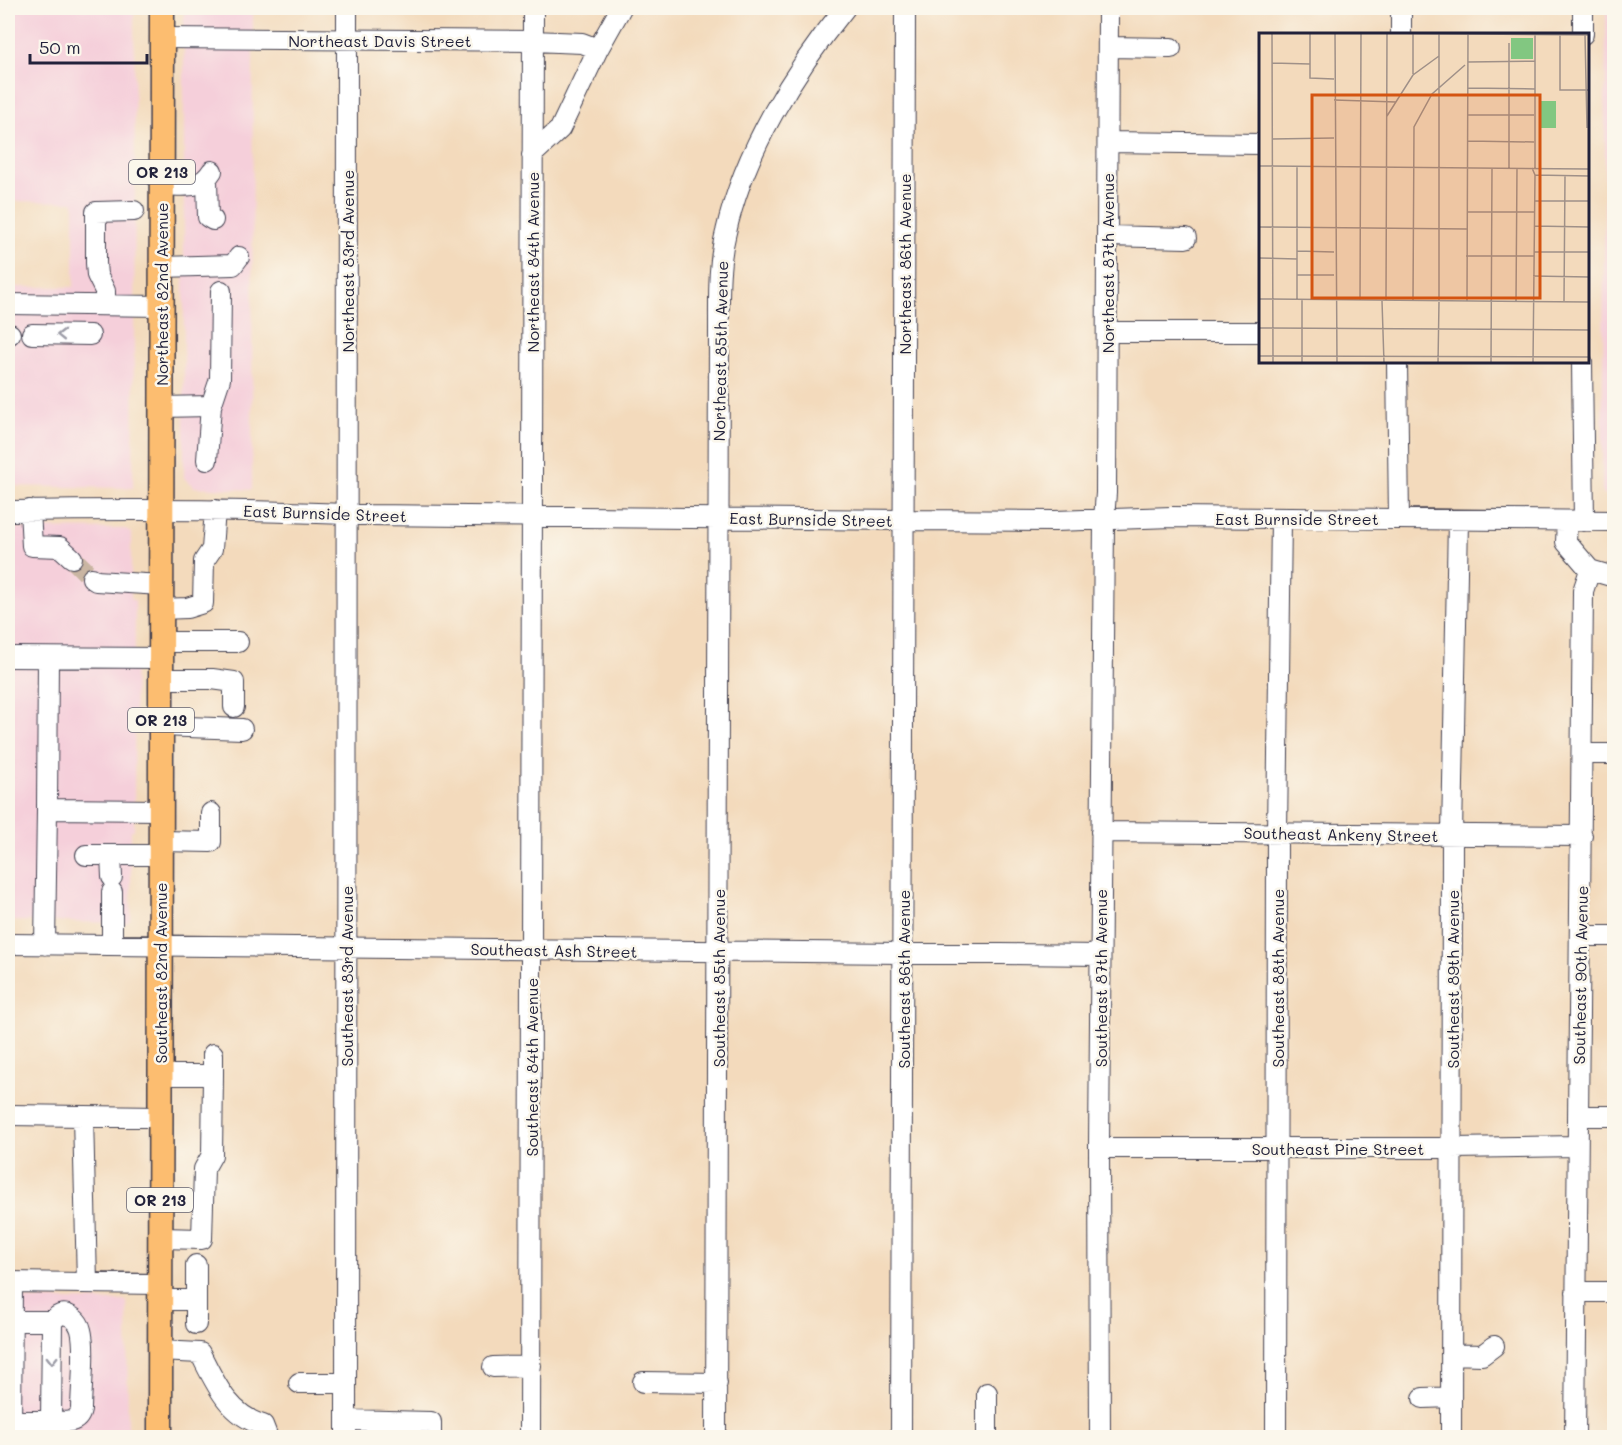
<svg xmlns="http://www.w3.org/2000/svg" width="1622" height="1445" font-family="Mali,sans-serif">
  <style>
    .built { fill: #f5cfda }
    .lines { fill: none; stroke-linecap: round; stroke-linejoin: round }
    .minor-tunnel { stroke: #c9b5a2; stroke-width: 20; stroke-dasharray: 20 10; stroke-linecap: butt }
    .minor-casing { stroke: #413e4e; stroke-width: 22 }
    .major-casing { stroke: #413e4e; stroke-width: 27 }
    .minor { stroke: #fff; stroke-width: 20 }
    .major { stroke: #fcbd6f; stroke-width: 24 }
    .oneway { stroke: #9c9ca7 }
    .labels { text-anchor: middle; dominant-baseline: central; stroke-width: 5; stroke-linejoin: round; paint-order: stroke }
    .shield { fill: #fbf7ec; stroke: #636270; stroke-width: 1.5 }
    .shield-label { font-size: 15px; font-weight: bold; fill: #22223b }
    .street-label { font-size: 16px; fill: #22223b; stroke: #fbf7ec }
    .inset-road { fill: none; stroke: #9f9088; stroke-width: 1.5 }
    .view { fill: #d45411; fill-opacity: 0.15; stroke: #d45411; stroke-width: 3 }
    .inset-edge { fill: none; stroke: #22223b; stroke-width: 3 }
  </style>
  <rect width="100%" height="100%" fill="#fbf7ec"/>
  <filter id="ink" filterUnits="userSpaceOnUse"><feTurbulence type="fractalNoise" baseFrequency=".0167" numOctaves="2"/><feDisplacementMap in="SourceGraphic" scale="12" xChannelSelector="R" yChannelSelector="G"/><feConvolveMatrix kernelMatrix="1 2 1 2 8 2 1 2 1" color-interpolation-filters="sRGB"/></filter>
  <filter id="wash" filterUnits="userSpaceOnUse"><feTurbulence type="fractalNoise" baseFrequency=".008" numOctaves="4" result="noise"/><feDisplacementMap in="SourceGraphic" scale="24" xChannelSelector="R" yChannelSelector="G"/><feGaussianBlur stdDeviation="1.35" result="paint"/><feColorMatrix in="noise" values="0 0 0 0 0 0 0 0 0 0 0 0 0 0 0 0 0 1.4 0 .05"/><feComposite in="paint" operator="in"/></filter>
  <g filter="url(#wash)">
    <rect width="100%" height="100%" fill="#f3dabc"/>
    <!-- built -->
    <path class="built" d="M 8,8 L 134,8 L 135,179 L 133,488 L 8,486 L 8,287 L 74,287 L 74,202 L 8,201 Z
      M 184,8 L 253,8 L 252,490 L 194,487 L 184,478 Z
      M 1606,8 L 1614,8 L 1614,495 L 1602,495 Z
      M 8,528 L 126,529 L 131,533 L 131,600 L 135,600 L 134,830 L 131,830 L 131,918 L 127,923 L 8,921 Z
      M 8,1299 L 127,1301 L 128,1434 L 8,1433 Z"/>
  </g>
  <g filter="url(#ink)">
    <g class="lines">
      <!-- minor-tunnel -->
      <path class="minor-tunnel" d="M 72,558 L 92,578"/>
      <!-- minor casing -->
      <g class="minor-casing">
        <path id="minor" d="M 1401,34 L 1401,8
          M 1583,34 L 1583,8
          M 162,38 L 533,41 L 582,43 L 598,49
          M 1108,47 L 1171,48
          M 1108,142 L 1260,144
          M 532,155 L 560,129 L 598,49 L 621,8
          M 207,180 L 208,217 L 213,220
          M 162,185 C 182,185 200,191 212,171
          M 1108,236 L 1186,238
          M 162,267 L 233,265 L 239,257
          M 8,304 L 162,306
          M 105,305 L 105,291 L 97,275 L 96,263 L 96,212 L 134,211
          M 1107,332 L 1260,332
          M 8,334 L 10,334
          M 32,334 L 90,335
          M 1397,362 L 1399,519
          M 1582,362 L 1584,521
          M 161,407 L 211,406 L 220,379 L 221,291
          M 207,460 L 211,406
          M 30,510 L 32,546 L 60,547 L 72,558
          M 8,511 C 128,509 248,509 368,515 L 904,520 L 1055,521 L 1172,517 L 1614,521
          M 1567,521 L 1566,542 L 1590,570
          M 1590,570 L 1614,577
          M 92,578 L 96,581 L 161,585
          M 161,609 L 187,608 L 203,603 L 204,561 L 212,549 L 215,510
          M 161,642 L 238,642
          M 8,657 L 161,658
          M 48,658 L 47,809 L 160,810
          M 161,679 L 212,679 L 234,682 L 234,707
          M 161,726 L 242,729
          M 1582,754 L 1614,754
          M 1101,832 L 1582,836
          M 160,841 L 211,842 L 211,813
          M 86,855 L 161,855
          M 111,855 L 112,877
          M 112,892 L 112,945
          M 1581,936 L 1614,936
          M 8,944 L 1100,955
          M 45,945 L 47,809
          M 213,1054 L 213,1075
          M 160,1075 L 213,1075 L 212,1155 L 204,1169 L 202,1239 L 160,1238
          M 8,1115 L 160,1117
          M 83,1116 L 87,1283
          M 1579,1116 L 1614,1116
          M 1099,1148 L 1453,1148 L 1577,1146
          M 196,1265 L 196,1324
          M 8,1282 L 160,1284
          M 1576,1292 L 1614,1292
          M 160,1300 L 196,1300
          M 8,1321 L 52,1321 L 51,1421 L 12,1421
          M 160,1351 L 200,1353 C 215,1382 228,1415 263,1425 L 268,1438
          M 1451,1354 L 1482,1355 L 1494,1346
          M 493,1367 L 531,1366
          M 643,1382 L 717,1383
          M 299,1383 L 346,1383
          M 987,1393 L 987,1438
          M 1423,1398 L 1451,1397
          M 346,1420 L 431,1422 L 431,1438
          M 51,1421 C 63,1422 78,1425 81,1410 C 81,1390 86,1348 81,1330 C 79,1321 69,1312 60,1315 C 57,1316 55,1319 52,1321
          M 11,1438 L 12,1282
          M 346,1438 L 347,8
          M 530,1438 L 533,8
          M 716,1438 L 719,327 C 719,295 718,263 726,232 C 744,151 794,71 845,8
          M 901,1438 L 905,8
          M 1100,1438 L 1099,1148 L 1104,519 L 1106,493 L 1108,8
          M 1276,1438 L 1277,833 L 1281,518
          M 1451,1438 L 1452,835 L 1458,520
          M 1575,1438 L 1583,591 L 1590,570"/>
      </g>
      <!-- major casing -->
      <g class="major-casing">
        <path id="major" d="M 160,1438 L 162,8"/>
      </g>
      <!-- minor -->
      <use href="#minor" class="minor"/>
      <!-- major -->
      <use href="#major" class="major"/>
    </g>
    <!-- one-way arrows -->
    <defs><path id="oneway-chevron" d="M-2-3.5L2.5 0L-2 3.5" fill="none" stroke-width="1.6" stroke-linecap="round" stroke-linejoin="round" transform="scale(1.5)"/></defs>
    <g class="oneway">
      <use href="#oneway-chevron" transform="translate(61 335) rotate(-179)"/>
      <use href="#oneway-chevron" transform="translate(52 1360) rotate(91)"/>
    </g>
  </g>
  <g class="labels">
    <!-- shield labels -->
    <g class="shield">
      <rect x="129" y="160" width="66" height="24" rx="4.5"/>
      <rect x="128" y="708" width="66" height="24" rx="4.5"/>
      <rect x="127" y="1188" width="66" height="24" rx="4.5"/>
    </g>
    <g class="shield-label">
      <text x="162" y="172">OR 213</text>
      <text x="161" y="720">OR 213</text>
      <text x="160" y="1200">OR 213</text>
    </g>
    <!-- street labels -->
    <g class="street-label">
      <text x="380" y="40">Northeast Davis Street</text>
      <text transform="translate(347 261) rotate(-90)">Northeast 83rd Avenue</text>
      <text transform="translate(532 262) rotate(-90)">Northeast 84th Avenue</text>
      <text transform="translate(1107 263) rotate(-90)">Northeast 87th Avenue</text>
      <text transform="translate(904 264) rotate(-90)">Northeast 86th Avenue</text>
      <text transform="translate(161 294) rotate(-90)">Northeast 82nd Avenue</text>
      <text transform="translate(720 351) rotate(-89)">Northeast 85th Avenue</text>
      <text transform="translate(325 513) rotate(2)">East Burnside Street</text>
      <text x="1297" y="518">East Burnside Street</text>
      <text transform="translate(811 519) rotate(1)">East Burnside Street</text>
      <text transform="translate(1341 834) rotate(1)">Southeast Ankeny Street</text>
      <text transform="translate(554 950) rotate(1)">Southeast Ash Street</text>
      <text transform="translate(160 973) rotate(-90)">Southeast 82nd Avenue</text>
      <text transform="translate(1580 975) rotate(-89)">Southeast 90th Avenue</text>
      <text transform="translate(346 976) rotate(-90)">Southeast 83rd Avenue</text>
      <text transform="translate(718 978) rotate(-90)">Southeast 85th Avenue</text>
      <text transform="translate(1100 978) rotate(-90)">Southeast 87th Avenue</text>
      <text transform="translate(1277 978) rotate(-90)">Southeast 88th Avenue</text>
      <text transform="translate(903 979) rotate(-90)">Southeast 86th Avenue</text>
      <text transform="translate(1452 979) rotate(-90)">Southeast 89th Avenue</text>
      <text transform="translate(531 1067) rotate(-90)">Southeast 84th Avenue</text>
      <text x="1338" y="1148">Southeast Pine Street</text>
    </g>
  </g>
  <!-- overview -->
  <g transform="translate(1259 33)">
    <rect width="330" height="330" fill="#f3dabc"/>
    <path d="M 252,5 L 274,5 L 274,26 L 252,26 ZM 282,68 L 297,68 L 297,95 L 282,95 Z" fill="#82c781"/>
    <path class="inset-road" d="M 13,0 L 14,330M 51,0 L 51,45 L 75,46M 76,0 L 78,330M 122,0 L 330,2M 154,1 L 154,41M 301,2 L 301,57 L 330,57M 326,2 L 328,95M 209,29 L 276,28M 13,30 L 51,31M 209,55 L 276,56M 75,67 L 137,69M 209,82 L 275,82M 128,83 L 154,42 L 180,23M 13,106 L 75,105M 209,108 L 275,109M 0,133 L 330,136M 38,133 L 38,267M 250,135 L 250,10M 273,135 L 276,142 L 274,330M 276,135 L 276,1M 276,142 L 330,143M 275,168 L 330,168M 208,179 L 275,179M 275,193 L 330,194M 0,194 L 208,196M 38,218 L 75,219M 275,219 L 330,219M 207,223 L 275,223M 0,225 L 38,226M 38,242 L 75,242M 274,243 L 330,244M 0,266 L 330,269M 43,267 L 43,330M 101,267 L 102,0M 127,267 L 128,0M 154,267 L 155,94 L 173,61 L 206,32M 180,267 L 180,1M 123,268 L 125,330M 208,268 L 209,1M 305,268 L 306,143M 257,269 L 258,135M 0,295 L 330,297M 0,323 L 330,324M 179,330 L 180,269M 232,330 L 233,135"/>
    <path class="view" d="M 53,62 L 281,62 L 281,265 L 53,265 Z"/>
    <rect width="330" height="330" class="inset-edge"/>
  </g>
  <!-- margin -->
  <rect width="1622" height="1445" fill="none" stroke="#fbf7ec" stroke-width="30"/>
  <!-- scale -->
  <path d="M30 54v9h117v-9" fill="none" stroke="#22223b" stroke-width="3"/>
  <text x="39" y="54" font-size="18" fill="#22223b" stroke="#fbf7ec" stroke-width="4.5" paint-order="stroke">50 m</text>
</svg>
